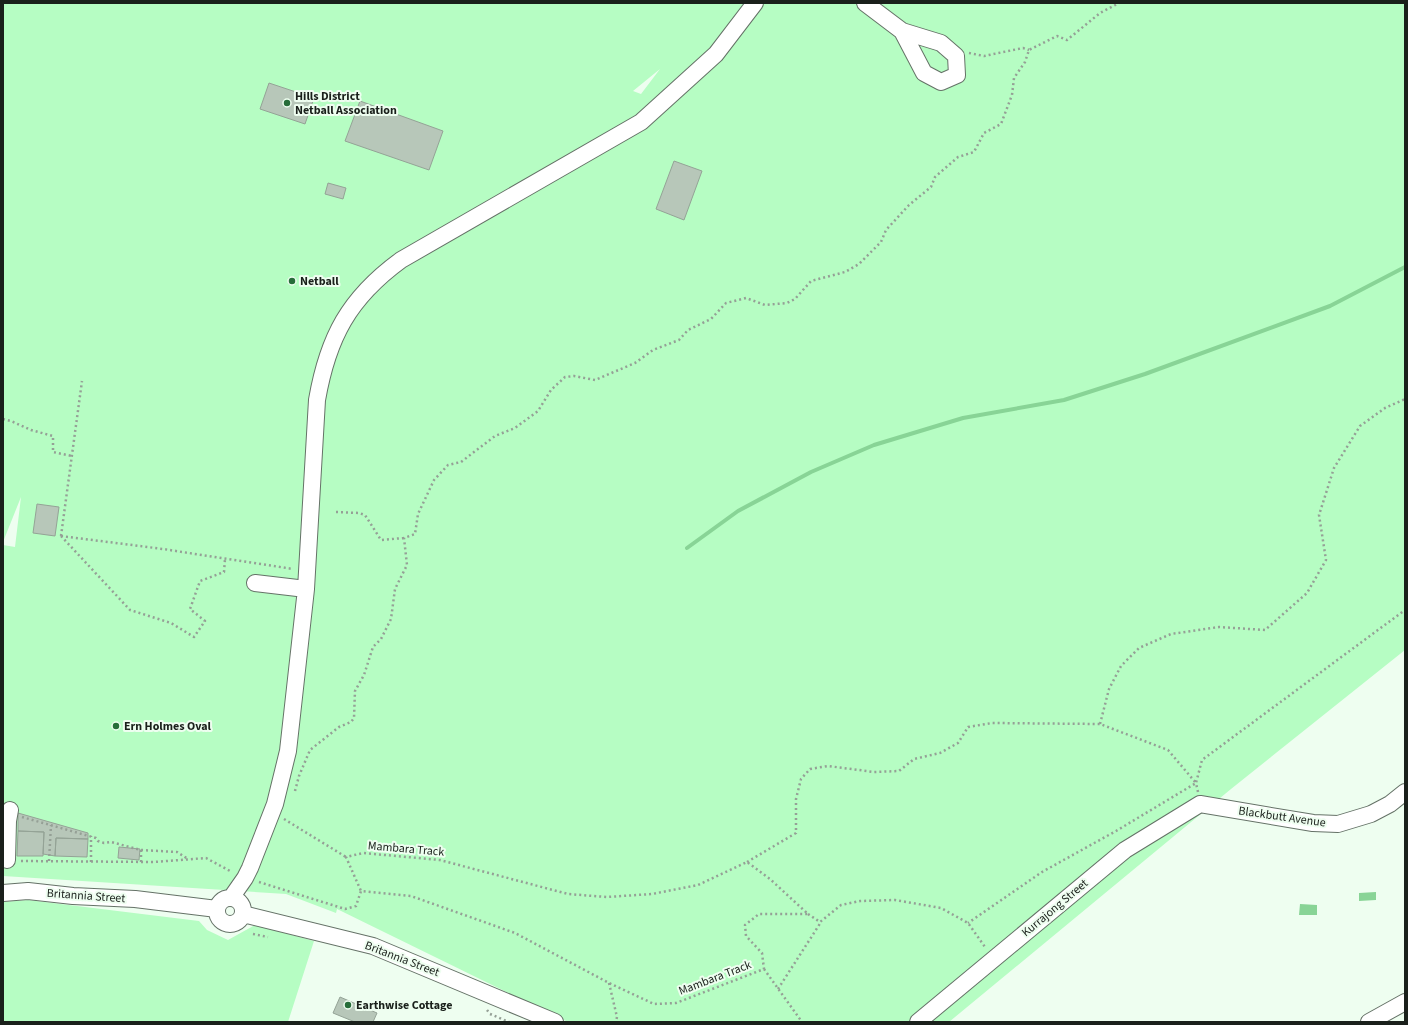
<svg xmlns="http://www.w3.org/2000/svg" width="1408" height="1025" font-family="'Source Sans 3',sans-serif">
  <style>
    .green { fill: #b6fdc3; fill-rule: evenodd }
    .water { fill: #88d496 }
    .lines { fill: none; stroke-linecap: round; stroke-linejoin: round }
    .stream { stroke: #88d496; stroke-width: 4 }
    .building { fill: #b7c7b9; stroke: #94a396 }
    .minor-casing { stroke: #657267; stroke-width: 18 }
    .path { stroke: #95a096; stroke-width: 2.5; stroke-dasharray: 2 3; stroke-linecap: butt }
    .minor { stroke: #fff; stroke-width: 16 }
    .poi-dot { fill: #266d39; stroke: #eefef0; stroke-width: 1.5 }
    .labels { text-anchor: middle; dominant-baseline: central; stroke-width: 4; stroke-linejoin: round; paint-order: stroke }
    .poi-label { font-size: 12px; font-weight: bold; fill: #1a201b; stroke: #eefef0; text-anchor: start }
    .street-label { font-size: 12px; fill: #1a201b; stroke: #eefef0 }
  </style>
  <rect width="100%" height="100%" fill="#eefef0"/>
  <!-- green -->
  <path class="green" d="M 3,3 L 1405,3 L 1405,650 L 1231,789 L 949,1022 L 568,1022 L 337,909 L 336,913 L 286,894 L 3,876 L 3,545 L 15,547 L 21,497 L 3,542 ZM 660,69 L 641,94 L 633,91 Z
    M 28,900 L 199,921 L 207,930 L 228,940 L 255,925 L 314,941 L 288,1022 L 3,1022 L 3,902 Z"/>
  <!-- water -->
  <path class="water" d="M 1376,892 L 1376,900 L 1359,901 L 1359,893 Z
    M 1300,904 L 1317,905 L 1317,915 L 1299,915 Z"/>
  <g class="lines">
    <!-- stream -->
    <path class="stream" d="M 687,548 L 738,511 L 811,472 L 874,445 L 963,418 L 1064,400 L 1145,374 L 1330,306 L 1405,267"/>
  </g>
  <!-- building -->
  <path class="building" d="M 269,83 L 314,98 L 305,124 L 260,109 Z
    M 360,101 L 443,131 L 429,170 L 345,141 Z
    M 674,161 L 702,171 L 684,220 L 656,209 Z
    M 328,183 L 346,188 L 343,199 L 325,194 Z
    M 37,504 L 59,507 L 55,536 L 33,533 Z
    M 18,813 L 88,833 L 88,839 L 56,838 L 55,856 L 43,854 L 44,832 L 18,831 Z
    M 18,831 L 44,832 L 43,856 L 17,856 Z
    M 56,838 L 88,839 L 87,857 L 55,856 Z
    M 119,847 L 140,849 L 139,860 L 118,858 Z
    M 340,997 L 377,1013 L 373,1022 L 355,1022 L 333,1013 Z"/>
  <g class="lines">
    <!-- minor casing -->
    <g class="minor-casing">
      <path id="minor" d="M 865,3 L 902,31 L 941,43 L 956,56 L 957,75 L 941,82 L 924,73 L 902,31
        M 255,583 L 306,589
        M 7,860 L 8,821 L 10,810
        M 3,893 L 28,891 L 73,896 L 135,899 L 217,909
        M217 911a13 13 0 1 1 26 0a13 13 0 1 1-26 0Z
        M 231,898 L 245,878 L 250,868 L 275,804 L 288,751 L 306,589 L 317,400 C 328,337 349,298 401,260 L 641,122 L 716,54 L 755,3
        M 243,914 L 373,946 L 555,1022
        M 918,1022 L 1125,850 L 1200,804 L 1313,823 L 1338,824 L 1371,814 L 1390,804 L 1405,792
        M 1369,1022 L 1405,1002"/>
    </g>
    <!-- path -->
    <path class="path" d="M 969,53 L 984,56 L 1023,48 L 1029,50
      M 3,419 L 11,421 L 31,430 L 53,436 L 53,452 L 72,456
      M 336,512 L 359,513 L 365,515 L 381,540 L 404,538
      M 61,536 L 130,610 L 171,623 L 194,637 L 205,621 L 190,609 L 200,581 L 224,572 L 225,559
      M 61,536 L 163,549 L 293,569
      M 61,536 L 82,381
      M 1100,724 L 1109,689 L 1121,666 L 1139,648 L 1171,634 L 1219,627 L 1265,630 L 1307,593 L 1326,560 L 1319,515 L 1334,468 L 1360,426 L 1385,408 L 1405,399
      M 295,791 L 299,776 L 310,750 L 339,727 L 351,722 L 354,718 L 355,691 L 364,675 L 373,647 L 381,639 L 391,619 L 395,589 L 407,565 L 404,538 L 415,534 L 418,514 L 434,480 L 448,465 L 461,462 L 495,436 L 515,428 L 538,411 L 551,390 L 565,377 L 574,376 L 595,380 L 635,363 L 653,350 L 679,340 L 688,330 L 711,319 L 726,303 L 746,298 L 765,305 L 787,303 L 795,299 L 811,281 L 845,272 L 859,264 L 881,242 L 886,230 L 909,205 L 931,187 L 935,177 L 958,157 L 974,152 L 984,133 L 1001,124 L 1012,95 L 1014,78 L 1025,62 L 1029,50 L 1057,36 L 1067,40 L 1100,13 L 1119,3
      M 1198,792 L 1196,783 L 1202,760 L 1405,610
      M 22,817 L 96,838 L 98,841 L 104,843 L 111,842 L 141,850 L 177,852 L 188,859
      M 284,819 L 346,857
      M 141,850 L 141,862
      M 21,861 L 154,862 L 206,858 L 232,872
      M 49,861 L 51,825
      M 91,862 L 91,836
      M 747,862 L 796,833 L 796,799 L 801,779 L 810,769 L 828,766 L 874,772 L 899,771 L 914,759 L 940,753 L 958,743 L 968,727 L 992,723 L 1100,724 L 1168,750 L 1196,783 L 1116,831 L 1042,872 L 968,923
      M 259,882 L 345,909 L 356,906 L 361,891 L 411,896 L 515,933 L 609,983 L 654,1004 L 676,1003 L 764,969 L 762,953 L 746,936 L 745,925 L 759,914 L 808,914 L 770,879 L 747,862 L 698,885 L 652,894 L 607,897 L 568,894 L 440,860 L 363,853 L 346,857 L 361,891
      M 808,914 L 820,922 L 841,905 L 860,901 L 895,900 L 941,908 L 968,923 L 985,947
      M 253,934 L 268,937
      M 764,969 L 802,1022
      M 609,983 L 617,1017 L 616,1022
      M 778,989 L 821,922
      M 487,1010 L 490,1014 L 509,1022"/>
    <!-- minor -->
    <use href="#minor" class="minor"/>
  </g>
  <!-- markers -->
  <g class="poi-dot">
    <circle cx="287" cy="103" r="4"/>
    <circle cx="292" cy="281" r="4"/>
    <circle cx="116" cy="726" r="4"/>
    <circle cx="348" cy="1005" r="4"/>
  </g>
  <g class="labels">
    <!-- poi labels -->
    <g class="poi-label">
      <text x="295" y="96">Hills District<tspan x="295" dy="14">Netball Association</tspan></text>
      <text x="300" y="281">Netball</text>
      <text x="124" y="726">Ern Holmes Oval</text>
      <text x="356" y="1005">Earthwise Cottage</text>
    </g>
    <!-- street labels -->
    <g class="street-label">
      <text transform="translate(1282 817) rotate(8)">Blackbutt Avenue</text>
      <text transform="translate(406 849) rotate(5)">Mambara Track</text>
      <text transform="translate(86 896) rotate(4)">Britannia Street</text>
      <text transform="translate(1055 908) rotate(-40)">Kurrajong Street</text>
      <text transform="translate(402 959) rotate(21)">Britannia Street</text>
      <text transform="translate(715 978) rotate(-21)">Mambara Track</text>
    </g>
  </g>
  <!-- border -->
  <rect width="1408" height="1025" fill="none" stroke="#1a201b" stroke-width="8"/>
</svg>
